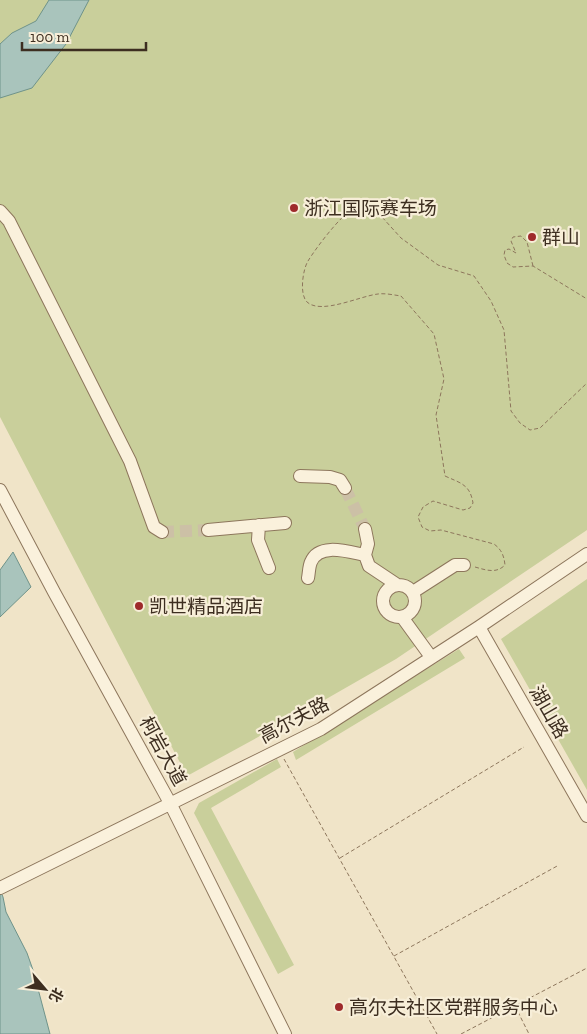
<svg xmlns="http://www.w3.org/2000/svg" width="587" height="1034" font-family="'Zilla Slab','Noto Sans SC',serif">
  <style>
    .green { fill: #c9cf9b }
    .water { fill: #a9c4bc; stroke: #6f938a }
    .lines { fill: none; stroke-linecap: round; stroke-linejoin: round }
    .minor-tunnel { stroke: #ccc0a6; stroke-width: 12; stroke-dasharray: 12 6; stroke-linecap: butt }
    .minor-casing { stroke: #8d765c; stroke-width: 14 }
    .path { stroke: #8d765c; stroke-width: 1; stroke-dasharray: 4 2.5; stroke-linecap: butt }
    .minor { stroke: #faf1dc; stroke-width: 12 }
    .poi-dot { fill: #9e2a2b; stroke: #f7eed8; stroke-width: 2 }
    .labels { text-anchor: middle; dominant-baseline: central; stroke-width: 4.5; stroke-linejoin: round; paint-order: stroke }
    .poi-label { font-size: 19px; fill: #3d2e20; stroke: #f7eed8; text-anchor: start }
    .street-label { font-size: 19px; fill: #3d2e20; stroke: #f7eed8 }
  </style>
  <rect width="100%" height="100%" fill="#f0e4c8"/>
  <!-- green -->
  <path class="green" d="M 0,0 L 587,0 L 587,530 L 396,659 L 300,714 L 187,776 L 0,417 Z
    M 587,579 L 587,790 L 501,639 Z
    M 459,649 L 465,658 L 296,760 L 293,752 Z
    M 277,759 L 281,767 L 211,808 L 294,965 L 278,974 L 194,813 L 199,803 Z"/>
  <!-- water -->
  <path class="water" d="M 49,0 L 89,0 L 66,44 L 32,88 L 0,98 L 0,44 L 12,33 L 36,21 Z
    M 13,552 L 31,587 L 0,617 L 0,570 Z
    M 0,890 L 3,897 L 6,912 L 27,953 L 33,970 L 50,1034 L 0,1034 Z"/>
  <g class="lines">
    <!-- minor-tunnel -->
    <path class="minor-tunnel" d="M 345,488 L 365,529
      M 162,532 L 208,530"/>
    <!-- minor casing -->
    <g class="minor-casing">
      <path id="minor" d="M 0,211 L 9,221 L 130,461 L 154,527 L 162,532
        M 300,476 L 330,477 L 340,480 L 345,488
        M 0,490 L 54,592 L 170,803 L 285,1034
        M 259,525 L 258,540 L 269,568
        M 365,529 L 368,544 L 365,555 L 369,566 L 396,584
        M 208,530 L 285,523
        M 308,578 C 309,573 309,566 311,562 C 319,542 349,552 365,555
        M383 601a16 16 0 1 1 32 0a16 16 0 1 1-32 0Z
        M 413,592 L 455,565 L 464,565
        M 402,617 L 431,657
        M 479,627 L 587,816
        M 0,888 L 321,729 L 479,627 L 587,554"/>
    </g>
    <!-- path -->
    <path class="path" d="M 533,266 L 527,242 L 521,236 L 513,237 L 511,241 L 516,253 L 509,249 L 505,250 L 504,255 L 507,263 L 513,267 L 533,266 L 587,299
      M 475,567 C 486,570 496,574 505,565 C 504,556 502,550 494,544 L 441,530 L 430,531 L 422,527 L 418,517 L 423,507 L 433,501 L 463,510 L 470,508 L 473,503 C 470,484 460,483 445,476 L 436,415 L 444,379 L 434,334 L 401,296 C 394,295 385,293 378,294 C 360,296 321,315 307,302 C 299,294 303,269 308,261 C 316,248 338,219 350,211 C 358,207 363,205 372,206 L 401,238 L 438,265 L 474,276 L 491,301 L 504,330 L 511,411 L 520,423 L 530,430 L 540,428 L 587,383
      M 284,759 L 437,1034
      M 340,858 L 524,747
      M 394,956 L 559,865
      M 515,1006 L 529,1034
      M 461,1034 L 587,968"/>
    <!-- minor -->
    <use href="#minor" class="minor"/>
  </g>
  <!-- markers -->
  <g class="poi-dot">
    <circle cx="294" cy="208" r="5"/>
    <circle cx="532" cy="237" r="5"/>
    <circle cx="139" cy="606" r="5"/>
    <circle cx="339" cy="1007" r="5"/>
  </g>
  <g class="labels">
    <!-- poi labels -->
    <g class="poi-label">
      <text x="304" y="208">浙江国际赛车场</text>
      <text x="542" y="237">群山</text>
      <text x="149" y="606">凯世精品酒店</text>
      <text x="349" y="1007">高尔夫社区党群服务中心</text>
    </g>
    <!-- street labels -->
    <g class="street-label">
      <text transform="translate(549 712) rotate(60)">湖山路</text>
      <text transform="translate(294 720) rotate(-28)">高尔夫路</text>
      <text transform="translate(163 751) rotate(61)">柯岩大道</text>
    </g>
  </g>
  <!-- north arrow -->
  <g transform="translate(45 989) rotate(118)" stroke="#f7eed8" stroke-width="4" paint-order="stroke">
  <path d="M0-4L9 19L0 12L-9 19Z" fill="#3d2e20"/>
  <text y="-8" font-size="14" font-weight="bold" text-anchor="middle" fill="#3d2e20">北</text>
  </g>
  <!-- scale -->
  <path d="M22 42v8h124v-8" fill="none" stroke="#3d2e20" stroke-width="2.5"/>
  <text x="30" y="42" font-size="15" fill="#3d2e20" stroke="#f7eed8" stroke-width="4" paint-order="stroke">100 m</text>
</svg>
